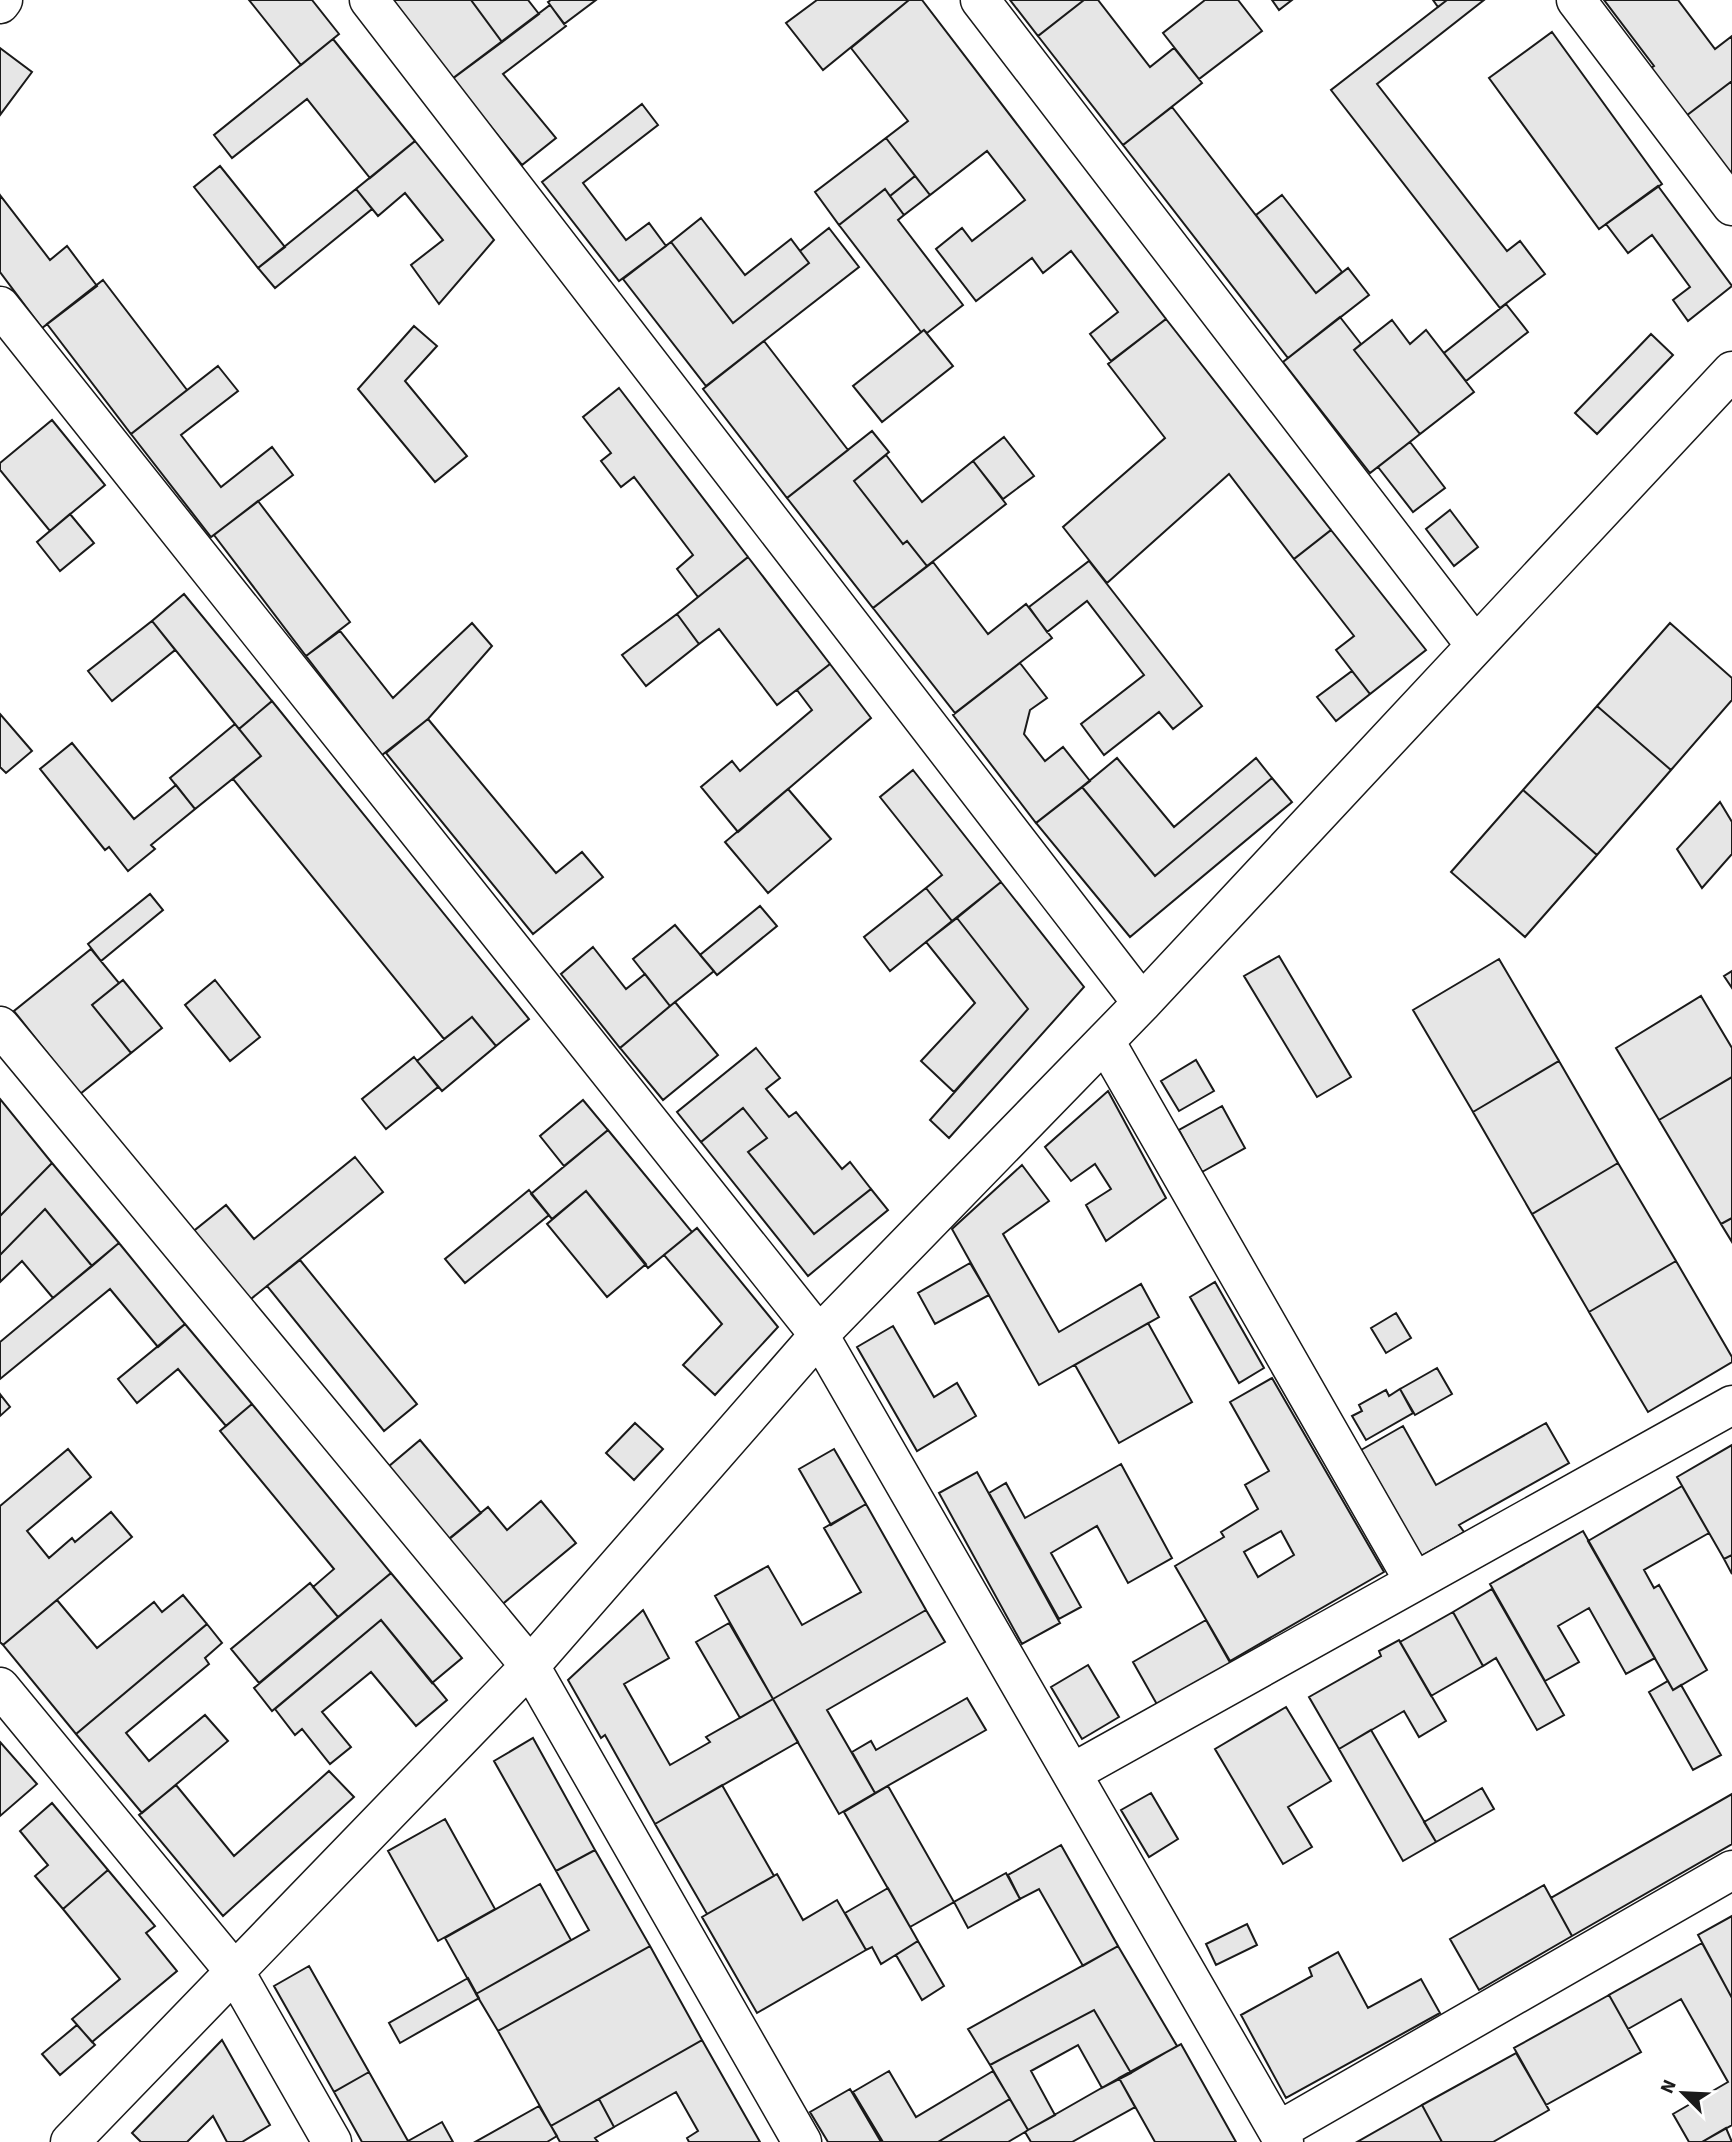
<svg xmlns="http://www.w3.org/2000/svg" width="1732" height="2142" font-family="'Source Sans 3',sans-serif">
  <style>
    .building { fill: #e6e6e6; stroke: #1a1a1a; stroke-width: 2; fill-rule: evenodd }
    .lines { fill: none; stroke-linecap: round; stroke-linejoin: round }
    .street-casing { stroke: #1a1a1a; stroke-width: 41 }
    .secondary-casing { stroke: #1a1a1a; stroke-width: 41 }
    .street { stroke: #fff; stroke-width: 38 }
    .secondary { stroke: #fff; stroke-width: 38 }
  </style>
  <rect width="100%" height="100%" fill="#fff"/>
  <!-- building -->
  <path class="building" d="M 249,0 L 312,0 L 339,34 L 301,65 Z
    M 393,0 L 471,0 L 502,42 L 452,79 Z
    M 471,0 L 528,0 L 539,14 L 502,42 Z
    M 551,0 L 596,0 L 564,24 L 548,2 Z
    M 817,0 L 909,0 L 823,70 L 786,23 Z
    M 909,0 L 922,0 L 1166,319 L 1111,361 L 1090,334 L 1118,312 L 1071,251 L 1043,273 L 1032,258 L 976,301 L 936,249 L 962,228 L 972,241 L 1025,200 L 987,151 L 930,195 L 886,138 L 908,121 L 851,48 Z
    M 1010,0 L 1084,0 L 1038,36 Z
    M 1084,0 L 1098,0 L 1150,67 L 1174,48 L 1202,83 L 1123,145 L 1038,36 Z
    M 1205,0 L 1238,0 L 1262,31 L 1199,79 L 1163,33 Z
    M 1272,0 L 1292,0 L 1279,10 Z
    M 1433,0 L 1447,0 L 1438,7 Z
    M 1447,0 L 1484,0 L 1377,84 L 1507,251 L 1520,241 L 1545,274 L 1500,308 L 1331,90 Z
    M 1604,0 L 1678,0 L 1715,49 L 1732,36 L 1732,81 L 1686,116 L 1645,72 L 1654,66 Z
    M 550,5 L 566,26 L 503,74 L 556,138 L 522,165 L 452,79 Z
    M 1552,32 L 1662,184 L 1599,229 L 1489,78 Z
    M 333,39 L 415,141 L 370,178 L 307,99 L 232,158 L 214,135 Z
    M 0,48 L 32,72 L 0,115 Z
    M 1732,81 L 1732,176 L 1686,116 Z
    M 642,104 L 658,125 L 583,183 L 626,240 L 649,223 L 666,246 L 619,281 L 542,182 Z
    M 1172,107 L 1316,293 L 1348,268 L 1369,295 L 1288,358 L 1123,145 Z
    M 886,138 L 915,176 L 890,196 L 885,189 L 839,225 L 815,192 Z
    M 415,141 L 494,240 L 439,304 L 411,265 L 443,240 L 405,193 L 378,216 L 356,189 Z
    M 220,166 L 285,247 L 258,268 L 194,187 Z
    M 915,176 L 930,195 L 904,215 L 890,196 Z
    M 1658,186 L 1732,286 L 1688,321 L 1673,300 L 1690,287 L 1652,235 L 1628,253 L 1606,224 Z
    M 356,189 L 372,209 L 275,288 L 258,268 Z
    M 885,189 L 904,215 L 898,220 L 963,305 L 927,333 L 924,330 L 921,332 L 839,225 Z
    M 0,195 L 50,260 L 67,246 L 97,286 L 42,328 L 0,272 Z
    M 1282,195 L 1342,272 L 1316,293 L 1256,215 Z
    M 701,218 L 745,275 L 791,239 L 809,263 L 733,323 L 671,242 Z
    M 829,228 L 859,267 L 706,386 L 623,279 L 671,242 L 733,323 L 809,263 L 800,251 Z
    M 103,280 L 187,390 L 131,434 L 47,324 Z
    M 1506,304 L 1528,332 L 1466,381 L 1444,353 Z
    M 1340,317 L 1361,344 L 1354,350 L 1420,434 L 1370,473 L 1283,362 Z
    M 1166,319 L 1331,530 L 1294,559 L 1229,474 L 1107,583 L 1063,527 L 1165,438 L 1108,364 Z
    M 1392,320 L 1410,344 L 1426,330 L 1474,392 L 1420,434 L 1354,350 Z
    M 414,326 L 437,346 L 405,381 L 467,456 L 435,482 L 358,389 Z
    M 924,330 L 953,366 L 882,422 L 853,386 Z
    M 1651,334 L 1673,355 L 1597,434 L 1575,413 Z
    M 764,341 L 848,450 L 787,498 L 703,389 Z
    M 218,366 L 238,391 L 181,435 L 221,487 L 272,447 L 293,475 L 211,537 L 131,434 Z
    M 619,388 L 748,557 L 698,597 L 677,569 L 693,555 L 634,477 L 621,487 L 601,461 L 611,453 L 583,417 Z
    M 52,420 L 105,485 L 50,531 L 0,470 L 0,463 Z
    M 872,431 L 889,452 L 854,481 L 903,544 L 907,541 L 927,566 L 873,608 L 787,498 Z
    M 1004,437 L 1034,476 L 1003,499 L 973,461 Z
    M 1410,442 L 1445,488 L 1413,512 L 1378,467 Z
    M 886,455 L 922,502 L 973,461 L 1006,504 L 927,566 L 907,541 L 903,544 L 854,481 Z
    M 258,501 L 350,622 L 306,656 L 214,535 Z
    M 1450,510 L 1478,547 L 1454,566 L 1426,529 Z
    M 70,514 L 94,543 L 60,571 L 37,542 Z
    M 1331,530 L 1426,650 L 1370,694 L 1336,650 L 1354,636 L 1294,559 Z
    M 748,557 L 830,664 L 777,705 L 719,629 L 699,644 L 677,614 Z
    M 1089,561 L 1202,706 L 1173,729 L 1159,712 L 1104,755 L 1081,724 L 1144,675 L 1087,601 L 1047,632 L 1029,607 Z
    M 933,562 L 988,634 L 1026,604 L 1052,638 L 955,713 L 873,608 Z
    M 184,594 L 272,701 L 239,729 L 152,621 Z
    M 677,614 L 699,644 L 646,686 L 622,655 Z
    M 152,621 L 175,650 L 112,701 L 88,671 Z
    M 472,623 L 492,646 L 428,719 L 382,755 L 306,656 L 340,631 L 393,698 Z
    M 1670,623 L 1732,678 L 1732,700 L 1671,770 L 1597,706 Z
    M 1020,663 L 1047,698 L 1030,710 L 1024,734 L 1045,761 L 1063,747 L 1090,781 L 1036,823 L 953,715 Z
    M 830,664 L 871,718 L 738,832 L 701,787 L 732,761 L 740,771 L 812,710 L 797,690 Z
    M 1352,671 L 1370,694 L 1336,721 L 1317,697 Z
    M 272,701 L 529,1019 L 496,1046 L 472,1017 L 444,1039 L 233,779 L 261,756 L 239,729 Z
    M 1597,706 L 1671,770 L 1597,855 L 1523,790 Z
    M 0,714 L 32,751 L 6,773 L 0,767 Z
    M 428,719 L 556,873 L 582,852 L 603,877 L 533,934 L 386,753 Z
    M 235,724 L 261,756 L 195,809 L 170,778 Z
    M 72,743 L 134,819 L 176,785 L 195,809 L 151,845 L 155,849 L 128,871 L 109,847 L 105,850 L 40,769 Z
    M 1117,758 L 1174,827 L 1256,758 L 1272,778 L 1155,876 L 1082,787 Z
    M 913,770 L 1001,882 L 952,921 L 926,888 L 942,875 L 880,797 Z
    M 1272,778 L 1292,802 L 1130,937 L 1036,823 L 1082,787 L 1155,876 Z
    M 788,789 L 831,839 L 768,893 L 725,842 Z
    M 1523,790 L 1597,855 L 1525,937 L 1451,872 Z
    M 1720,802 L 1732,822 L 1732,854 L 1702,888 L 1677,849 Z
    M 1001,882 L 1084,987 L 949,1138 L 930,1120 L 1028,1009 L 957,918 Z
    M 926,888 L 952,921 L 890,971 L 864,937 Z
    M 150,894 L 163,910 L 101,961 L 88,944 Z
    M 760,906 L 777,926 L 717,975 L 700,955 Z
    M 957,918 L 1028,1009 L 954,1092 L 921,1061 L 975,1003 L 926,942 Z
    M 675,925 L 714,971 L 670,1006 L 633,959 Z
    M 593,947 L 626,989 L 645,974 L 670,1006 L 620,1048 L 561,974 Z
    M 91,949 L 119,983 L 92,1005 L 131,1053 L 80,1094 L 14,1011 Z
    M 1279,956 L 1351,1077 L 1317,1097 L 1244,976 Z
    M 1499,959 L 1559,1061 L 1473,1112 L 1413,1010 Z
    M 1732,971 L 1732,988 L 1724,976 Z
    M 123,980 L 162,1028 L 131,1053 L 92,1005 Z
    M 215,980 L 260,1037 L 230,1061 L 185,1005 Z
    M 1701,996 L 1732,1048 L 1732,1077 L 1659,1120 L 1616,1048 Z
    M 675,1002 L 718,1055 L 663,1100 L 620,1048 Z
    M 472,1017 L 496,1046 L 442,1091 L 417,1061 Z
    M 756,1048 L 780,1078 L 766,1089 L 789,1117 L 796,1112 L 842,1169 L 850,1162 L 871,1189 L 814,1234 L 748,1152 L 767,1138 L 743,1108 L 701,1142 L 677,1112 Z
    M 414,1057 L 438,1087 L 386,1129 L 362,1099 Z
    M 1196,1060 L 1214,1091 L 1179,1111 L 1161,1081 Z
    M 1559,1061 L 1618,1163 L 1532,1214 L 1473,1112 Z
    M 1732,1077 L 1732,1218 L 1721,1224 L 1659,1120 Z
    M 1108,1091 L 1166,1198 L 1106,1241 L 1086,1205 L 1111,1189 L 1095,1164 L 1071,1181 L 1045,1147 Z
    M 0,1099 L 52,1163 L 0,1216 Z
    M 583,1100 L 608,1130 L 564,1166 L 540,1136 Z
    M 1222,1106 L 1245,1148 L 1202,1172 L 1179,1130 Z
    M 743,1108 L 767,1138 L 748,1152 L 814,1234 L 871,1189 L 888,1210 L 808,1276 L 701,1142 Z
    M 608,1130 L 692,1232 L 648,1268 L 586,1191 L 552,1219 L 531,1194 Z
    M 355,1157 L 383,1192 L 246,1303 L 190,1234 L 226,1205 L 254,1239 Z
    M 52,1163 L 119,1243 L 92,1266 L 45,1209 L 0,1255 L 0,1216 Z
    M 1618,1163 L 1676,1261 L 1589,1312 L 1532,1214 Z
    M 1022,1165 L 1049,1201 L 1003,1234 L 1059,1332 L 1141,1284 L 1159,1317 L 1039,1385 L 952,1229 Z
    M 529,1190 L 549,1215 L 465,1283 L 445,1259 Z
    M 586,1191 L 646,1264 L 607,1297 L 547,1224 Z
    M 45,1209 L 92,1266 L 53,1298 L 22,1261 L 0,1282 L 0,1255 Z
    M 1732,1218 L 1732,1242 L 1721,1224 Z
    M 697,1228 L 778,1327 L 715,1395 L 683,1365 L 722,1324 L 664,1255 Z
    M 119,1243 L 185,1324 L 158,1347 L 110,1289 L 0,1379 L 0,1342 Z
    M 300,1260 L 417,1404 L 384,1431 L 267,1286 Z
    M 1676,1261 L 1732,1357 L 1732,1362 L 1648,1412 L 1589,1312 Z
    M 970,1263 L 989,1295 L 935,1324 L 918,1293 Z
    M 1215,1282 L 1264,1368 L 1239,1383 L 1190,1297 Z
    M 1396,1313 L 1411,1338 L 1386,1353 L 1371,1328 Z
    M 1148,1323 L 1192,1402 L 1119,1443 L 1075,1365 Z
    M 185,1324 L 252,1404 L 226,1426 L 178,1369 L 137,1403 L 118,1379 Z
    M 893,1326 L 934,1397 L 957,1383 L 976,1416 L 917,1451 L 857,1347 Z
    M 1437,1368 L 1452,1394 L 1415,1415 L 1400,1389 Z
    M 1272,1378 L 1384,1572 L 1230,1661 L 1175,1566 L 1224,1537 L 1221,1532 L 1258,1509 L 1245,1485 L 1269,1471 L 1230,1402 ZM 1281,1531 L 1294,1555 L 1258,1577 L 1244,1552 Z
    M 1400,1389 L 1413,1413 L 1366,1440 L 1352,1416 L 1362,1411 L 1359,1405 L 1386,1390 L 1389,1396 Z
    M 0,1394 L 10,1407 L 0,1416 Z
    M 252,1404 L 391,1573 L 338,1617 L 313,1587 L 334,1569 L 220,1431 Z
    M 635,1423 L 663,1449 L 634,1480 L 606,1453 Z
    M 1546,1423 L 1569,1463 L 1459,1525 L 1464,1532 L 1421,1556 L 1361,1450 L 1403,1426 L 1436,1485 Z
    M 420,1440 L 481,1513 L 448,1540 L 388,1467 Z
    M 1732,1445 L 1732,1555 L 1724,1559 L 1677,1477 Z
    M 68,1449 L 91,1477 L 27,1531 L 49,1558 L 72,1538 L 75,1542 L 111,1512 L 132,1537 L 3,1645 L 0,1642 L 0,1506 Z
    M 834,1449 L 866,1504 L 831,1525 L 799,1469 Z
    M 1121,1464 L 1172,1558 L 1128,1583 L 1097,1526 L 1051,1553 L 1081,1607 L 1059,1619 L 989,1493 L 1006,1483 L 1025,1518 Z
    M 977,1472 L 1060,1623 L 1022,1644 L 939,1493 Z
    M 1682,1486 L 1709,1533 L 1644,1570 L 1654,1588 L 1659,1585 L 1707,1670 L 1673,1690 L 1588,1541 Z
    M 541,1501 L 576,1543 L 499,1607 L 445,1542 L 488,1507 L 507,1530 Z
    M 866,1504 L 926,1610 L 773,1699 L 715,1596 L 768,1566 L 802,1625 L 861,1592 L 824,1528 Z
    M 1583,1531 L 1655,1658 L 1626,1674 L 1589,1608 L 1558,1626 L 1579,1662 L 1545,1681 L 1490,1584 Z
    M 1732,1555 L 1732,1574 L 1724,1559 Z
    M 391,1573 L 462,1658 L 432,1683 L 381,1620 L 272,1711 L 254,1688 Z
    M 310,1583 L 338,1617 L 259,1683 L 231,1649 Z
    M 1492,1589 L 1564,1715 L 1537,1730 L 1496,1658 L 1483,1666 L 1453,1612 Z
    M 183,1595 L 207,1624 L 76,1734 L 3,1645 L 57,1600 L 97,1648 L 154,1602 L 162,1612 Z
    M 643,1610 L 669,1658 L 624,1684 L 670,1765 L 710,1742 L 706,1737 L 773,1699 L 798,1742 L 655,1824 L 605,1735 L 601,1738 L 568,1680 Z
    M 926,1610 L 945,1642 L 827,1710 L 875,1793 L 839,1814 L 773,1699 Z
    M 1453,1612 L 1483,1666 L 1431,1696 L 1400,1642 Z
    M 381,1620 L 447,1700 L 416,1726 L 371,1672 L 322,1712 L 351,1747 L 330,1764 L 302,1729 L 295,1735 L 275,1709 Z
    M 1206,1620 L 1232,1666 L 1159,1708 L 1133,1662 Z
    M 729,1623 L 773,1699 L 740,1718 L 696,1642 Z
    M 207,1624 L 222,1643 L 205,1658 L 209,1664 L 126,1733 L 149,1761 L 205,1715 L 228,1741 L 142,1813 L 76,1734 Z
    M 1399,1640 L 1446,1721 L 1419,1737 L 1404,1711 L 1339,1749 L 1309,1697 L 1381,1656 L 1379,1651 Z
    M 1088,1665 L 1119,1717 L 1082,1739 L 1051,1687 Z
    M 1668,1681 L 1673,1690 L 1681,1685 L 1721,1755 L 1693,1770 L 1649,1692 Z
    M 967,1698 L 986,1730 L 875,1793 L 852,1752 L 871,1741 L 876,1750 Z
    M 1286,1707 L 1331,1781 L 1288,1807 L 1312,1847 L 1283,1864 L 1215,1749 Z
    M 1371,1730 L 1436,1842 L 1403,1861 L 1339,1749 Z
    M 533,1738 L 595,1850 L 556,1871 L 494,1761 Z
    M 0,1742 L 37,1784 L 0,1816 Z
    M 329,1771 L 354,1797 L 223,1916 L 139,1815 L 176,1785 L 234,1856 Z
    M 722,1785 L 774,1876 L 707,1914 L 655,1824 Z
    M 888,1786 L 954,1902 L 910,1927 L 844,1812 Z
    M 1482,1788 L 1494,1809 L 1436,1842 L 1424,1822 Z
    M 1151,1793 L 1178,1839 L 1149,1857 L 1121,1810 Z
    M 1732,1794 L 1732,1844 L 1572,1936 L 1551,1898 Z
    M 52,1803 L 108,1870 L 63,1909 L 35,1876 L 48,1865 L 20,1831 Z
    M 445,1819 L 495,1909 L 438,1941 L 388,1851 Z
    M 1061,1845 L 1118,1946 L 1083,1966 L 1039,1889 L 1020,1899 L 1008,1875 Z
    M 595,1850 L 650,1946 L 498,2031 L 476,1994 L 589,1930 L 556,1871 Z
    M 108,1870 L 155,1926 L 146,1933 L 177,1971 L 92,2042 L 72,2019 L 120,1979 L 63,1909 Z
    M 1006,1873 L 1020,1899 L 968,1928 L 954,1902 Z
    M 777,1874 L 803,1920 L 837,1900 L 866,1950 L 757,2013 L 702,1917 Z
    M 540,1884 L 571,1940 L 476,1994 L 445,1938 Z
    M 1544,1885 L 1572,1936 L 1479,1990 L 1450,1939 Z
    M 888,1888 L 918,1941 L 881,1964 L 872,1947 L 866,1950 L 845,1913 Z
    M 1732,1916 L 1732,1998 L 1698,1935 Z
    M 1247,1924 L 1257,1945 L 1216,1965 L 1206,1944 Z
    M 918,1941 L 944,1986 L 922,2000 L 896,1955 Z
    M 1702,1943 L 1732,1998 L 1732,2125 L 1702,2142 L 1689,2142 L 1673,2114 L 1728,2082 L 1681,1999 L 1628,2029 L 1609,1995 Z
    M 650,1946 L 702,2040 L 551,2126 L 498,2031 Z
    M 1118,1946 L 1177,2046 L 1131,2073 L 1094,2010 L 990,2065 L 968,2029 Z
    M 1338,1952 L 1368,2008 L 1421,1979 L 1440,2013 L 1286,2098 L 1241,2015 L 1312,1976 L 1309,1968 Z
    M 309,1966 L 369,2072 L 334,2092 L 274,1986 Z
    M 468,1978 L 479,1998 L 400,2043 L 389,2023 Z
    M 1609,1995 L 1641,2052 L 1546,2105 L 1514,2048 Z
    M 1094,2010 L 1131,2073 L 1102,2088 L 1078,2045 L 1031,2071 L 1055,2115 L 1028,2130 L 990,2065 Z
    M 77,2025 L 95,2045 L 60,2075 L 42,2054 Z
    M 222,2040 L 270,2125 L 242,2142 L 227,2142 L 213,2116 L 187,2142 L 141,2142 L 132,2133 Z
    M 702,2040 L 760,2142 L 689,2142 L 687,2138 L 698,2131 L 676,2092 L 614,2127 L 599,2099 Z
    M 1181,2044 L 1236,2142 L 1155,2142 L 1119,2078 Z
    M 1516,2053 L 1549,2110 L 1493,2142 L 1442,2142 L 1422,2105 Z
    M 889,2071 L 916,2117 L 993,2071 L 1010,2099 L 938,2142 L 883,2142 L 853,2092 Z
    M 369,2072 L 408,2141 L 442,2122 L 453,2142 L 362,2142 L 334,2092 Z
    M 1119,2078 L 1135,2107 L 1072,2142 L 1031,2142 L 1025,2132 L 1028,2130 Z
    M 850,2089 L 881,2142 L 828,2142 L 810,2112 Z
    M 599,2099 L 614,2127 L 595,2138 L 598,2142 L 560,2142 L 551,2126 Z
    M 1010,2099 L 1028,2130 L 1025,2132 L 1008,2142 L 938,2142 Z
    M 1422,2105 L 1442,2142 L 1357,2142 Z
    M 539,2106 L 557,2136 L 547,2142 L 475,2142 Z
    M 1726,2128 L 1732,2142 L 1702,2142 Z"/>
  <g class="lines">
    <!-- street casing -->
    <g class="street-casing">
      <path id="street" d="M 369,0 L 1142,1003
        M 980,0 L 1475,645
        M 1576,0 L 1732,206
        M 0,306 L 819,1335 L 1284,2142
        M 0,1026 L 530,1666 L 802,2142
        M 1105,1041 L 1414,1581
        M 0,1687 L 235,1972 L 332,2142
        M 1072,1773 L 1732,1405
        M 1278,2131 L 1732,1870
        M 70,2142 L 530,1666 L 819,1335 L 1142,1003 L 1732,371"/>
    </g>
    <!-- secondary casing -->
    <g class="secondary-casing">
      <path id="secondary" d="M 0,4 L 3,0"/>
    </g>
    <!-- street -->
    <use href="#street" class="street"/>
    <!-- secondary -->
    <use href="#secondary" class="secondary"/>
  </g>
  <!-- north arrow -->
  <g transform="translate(1683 2093) rotate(294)" stroke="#ffffff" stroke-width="5" paint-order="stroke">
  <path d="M0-5L12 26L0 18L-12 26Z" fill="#1a1a1a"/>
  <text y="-10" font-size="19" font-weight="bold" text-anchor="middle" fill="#1a1a1a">N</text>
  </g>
</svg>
